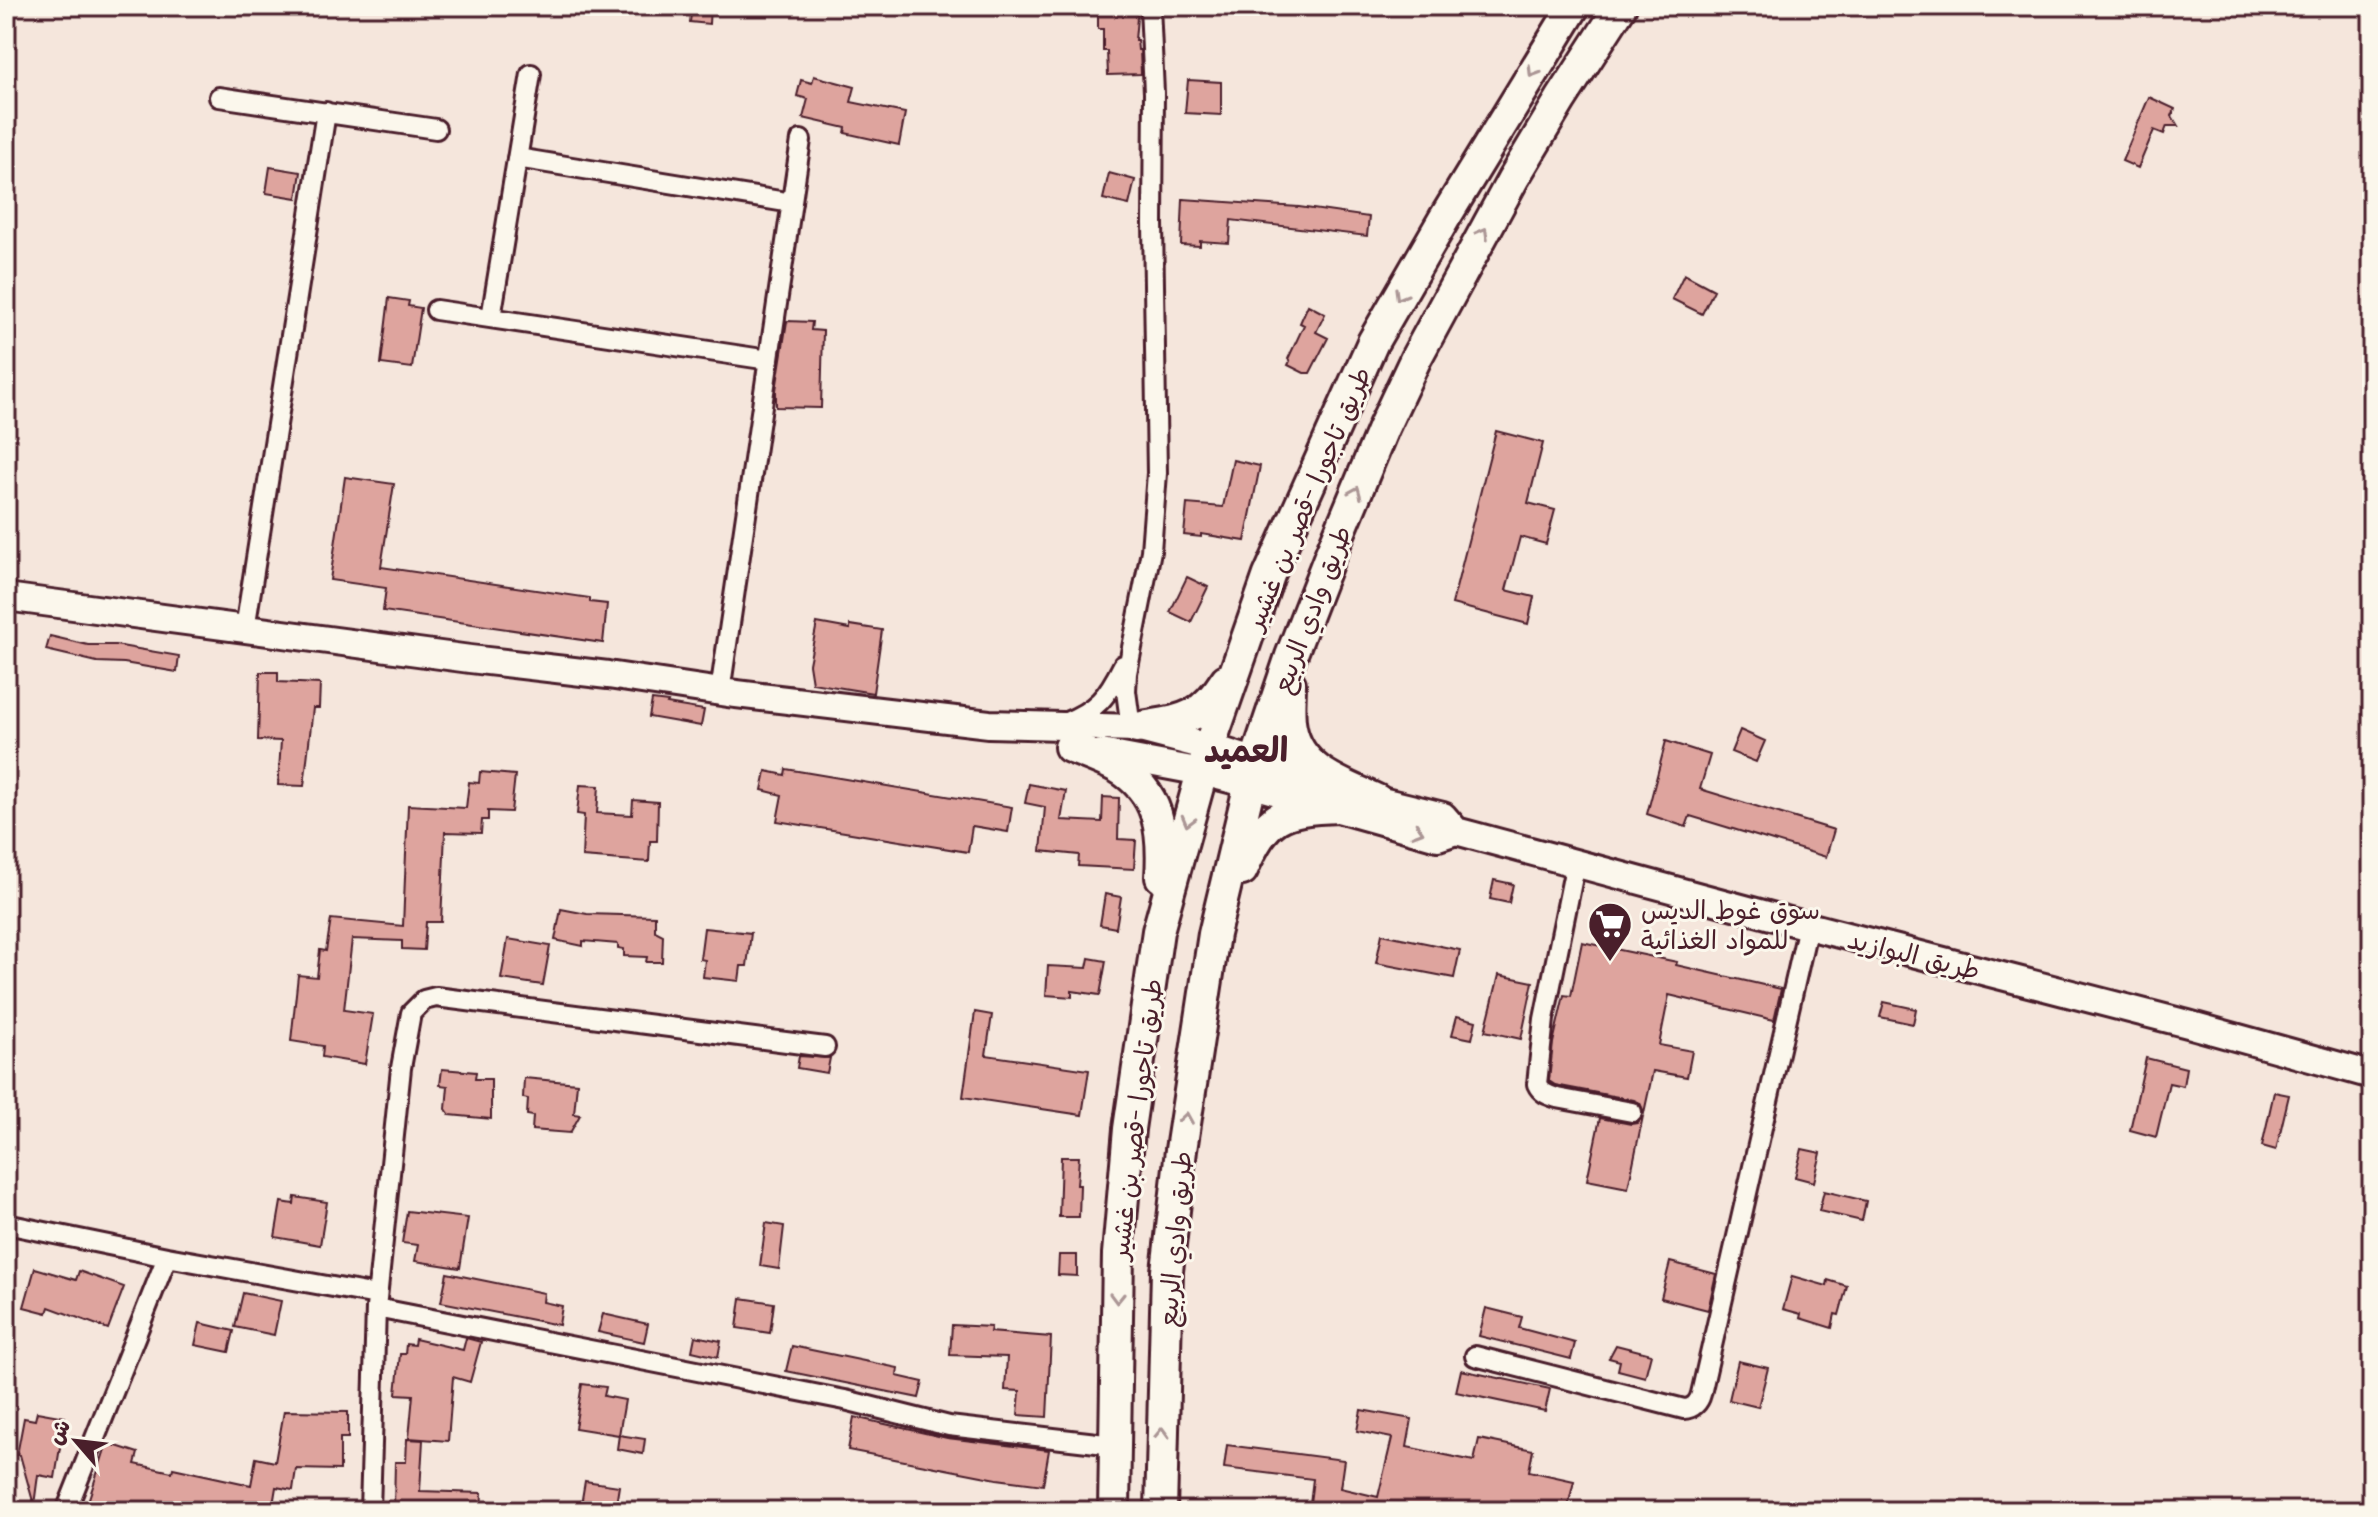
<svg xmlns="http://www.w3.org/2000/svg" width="2378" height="1517" font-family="Mali,'Playpen Sans Arabic',sans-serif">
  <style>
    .building { fill: #dea49e; stroke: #4a1f2b; stroke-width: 2 }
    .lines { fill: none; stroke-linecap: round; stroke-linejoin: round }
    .minor-casing { stroke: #4a1f2b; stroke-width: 24 }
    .secondary-casing { stroke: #4a1f2b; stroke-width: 32 }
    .trunk-casing { stroke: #4a1f2b; stroke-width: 36 }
    .minor { stroke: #fbf7ec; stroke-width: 18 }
    .secondary { stroke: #fbf7ec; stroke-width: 26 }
    .trunk { stroke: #fbf7ec; stroke-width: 30 }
    .oneway { stroke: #ab9695 }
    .labels { text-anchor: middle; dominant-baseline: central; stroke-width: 6; stroke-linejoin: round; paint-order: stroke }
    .street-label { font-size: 26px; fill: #4a1f2b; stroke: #fbf7ec }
    .poi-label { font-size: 26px; fill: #4a1f2b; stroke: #fbf7ec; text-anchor: start }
    .district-label { font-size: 34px; font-weight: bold; fill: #4a1f2b; stroke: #fbf7ec }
  </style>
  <rect width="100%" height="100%" fill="#f5e6dc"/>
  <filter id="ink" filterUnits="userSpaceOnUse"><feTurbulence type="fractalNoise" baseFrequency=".0125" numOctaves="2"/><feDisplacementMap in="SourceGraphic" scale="16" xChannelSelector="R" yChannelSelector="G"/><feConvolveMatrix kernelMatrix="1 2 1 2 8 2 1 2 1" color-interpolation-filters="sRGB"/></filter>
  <g filter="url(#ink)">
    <!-- building -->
    <path class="building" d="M 692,6 L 710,6 L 709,24 L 690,22 Z
      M 1098,6 L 1138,6 L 1135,40 L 1137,40 L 1138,50 L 1140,50 L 1141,74 L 1108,75 L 1107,51 L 1103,51 L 1103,29 L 1098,29 Z
      M 814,76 L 855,87 L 851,102 L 905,113 L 899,145 L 845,133 L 846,128 L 803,118 L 808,99 L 797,96 L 801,80 L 812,83 Z
      M 1188,80 L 1221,82 L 1221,115 L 1185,113 Z
      M 2149,97 L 2175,109 L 2172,116 L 2178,126 L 2167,126 L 2164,134 L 2154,130 L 2138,168 L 2122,161 Z
      M 270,167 L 301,172 L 297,198 L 266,193 Z
      M 1109,173 L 1135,180 L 1129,205 L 1103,199 Z
      M 1183,199 L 1299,207 L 1369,217 L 1367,236 L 1231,220 L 1229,243 L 1200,241 L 1200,246 L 1181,245 Z
      M 1684,274 L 1714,290 L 1702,314 L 1672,299 Z
      M 389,298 L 409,301 L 408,306 L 421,308 L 412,368 L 381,364 Z
      M 1308,305 L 1325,314 L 1316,332 L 1328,338 L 1310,373 L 1304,373 L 1288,365 L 1290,361 L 1288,359 L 1304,325 L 1300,323 Z
      M 787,321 L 812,322 L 811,330 L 823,331 L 821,408 L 776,407 L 776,390 Z
      M 1496,431 L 1543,443 L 1528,503 L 1555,510 L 1546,544 L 1520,537 L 1506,590 L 1534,597 L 1528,624 L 1452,604 Z
      M 1233,460 L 1260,466 L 1245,541 L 1201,534 L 1201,537 L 1184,535 L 1187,504 L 1223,507 Z
      M 345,477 L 394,484 L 381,567 L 590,598 L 590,602 L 607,604 L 603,643 L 383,611 L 386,588 L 330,580 Z
      M 1187,577 L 1208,587 L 1191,622 L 1170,612 Z
      M 817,623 L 850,629 L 850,625 L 882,630 L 873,693 L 812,683 L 809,664 Z
      M 50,636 L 88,645 L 115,645 L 179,656 L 177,672 L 124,663 L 97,662 L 46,650 Z
      M 260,672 L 278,672 L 278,682 L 320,684 L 319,708 L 313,708 L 304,786 L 278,785 L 281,741 L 258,740 Z
      M 652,700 L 668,702 L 667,704 L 704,710 L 701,726 L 649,717 Z
      M 1740,730 L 1765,741 L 1756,762 L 1731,752 Z
      M 1666,741 L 1710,755 L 1700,789 L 1834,830 L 1826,857 L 1690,816 L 1686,827 L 1647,814 Z
      M 786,769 L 1012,807 L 1008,832 L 972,826 L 968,852 L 777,821 L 782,795 L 762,790 L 766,771 L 785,775 Z
      M 480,772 L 515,775 L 511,812 L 488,811 L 488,820 L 482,820 L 481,833 L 445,832 L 441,922 L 426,922 L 424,950 L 402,949 L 402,941 L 352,939 L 344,1010 L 373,1014 L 365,1064 L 322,1057 L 323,1046 L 291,1041 L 298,975 L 317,977 L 320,950 L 326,951 L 331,919 L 403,926 L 408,805 L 466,808 L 469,782 L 479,783 Z
      M 1029,784 L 1066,791 L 1061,820 L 1102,822 L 1103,797 L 1119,798 L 1118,839 L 1136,840 L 1134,869 L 1078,866 L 1079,855 L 1041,851 L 1045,807 L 1025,803 Z
      M 580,785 L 599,786 L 597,813 L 632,815 L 633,800 L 658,802 L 657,841 L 650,841 L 649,862 L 582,857 L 584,815 L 577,814 Z
      M 1494,880 L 1513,884 L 1509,903 L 1490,899 Z
      M 1105,894 L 1121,897 L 1116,928 L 1100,925 Z
      M 561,909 L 587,914 L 655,916 L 655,931 L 663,935 L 662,962 L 646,962 L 647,957 L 624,956 L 624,949 L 618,948 L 618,944 L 583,941 L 583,946 L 555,940 Z
      M 704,928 L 751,933 L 747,966 L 741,966 L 739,981 L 703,977 L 705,960 L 700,959 Z
      M 1382,934 L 1460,950 L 1454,978 L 1376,963 Z
      M 508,939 L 550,946 L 543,985 L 501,979 Z
      M 1582,942 L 1677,962 L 1676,965 L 1781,989 L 1774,1020 L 1669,995 L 1659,1045 L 1692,1051 L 1687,1077 L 1653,1071 L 1644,1113 L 1640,1103 L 1634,1100 L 1555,1085 L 1549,1081 L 1553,1043 L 1564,995 L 1571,996 Z
      M 1089,958 L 1106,961 L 1100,995 L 1072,991 L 1072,997 L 1046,995 L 1048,966 L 1087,968 Z
      M 1499,975 L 1533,982 L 1521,1039 L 1485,1031 Z
      M 1884,1002 L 1916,1009 L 1913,1024 L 1880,1017 Z
      M 975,1012 L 992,1015 L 986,1055 L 1089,1070 L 1082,1115 L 963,1097 Z
      M 1457,1016 L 1476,1021 L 1472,1039 L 1452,1035 Z
      M 799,1056 L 830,1058 L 827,1073 L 797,1068 Z
      M 2146,1058 L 2186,1068 L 2183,1086 L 2169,1083 L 2156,1137 L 2130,1130 Z
      M 442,1069 L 476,1072 L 475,1079 L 491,1079 L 491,1119 L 450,1115 L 446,1109 L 448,1086 L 440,1085 Z
      M 524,1078 L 577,1083 L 574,1114 L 580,1115 L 570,1133 L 532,1130 L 533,1116 L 527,1115 L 528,1099 L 523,1098 Z
      M 2274,1092 L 2289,1095 L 2276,1150 L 2262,1146 Z
      M 1643,1116 L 1628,1188 L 1587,1180 L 1600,1118 L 1631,1124 L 1637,1123 Z
      M 1802,1149 L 1821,1153 L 1814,1182 L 1795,1177 Z
      M 1061,1157 L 1079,1157 L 1077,1185 L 1080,1185 L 1079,1217 L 1059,1217 Z
      M 1824,1191 L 1866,1201 L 1862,1221 L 1819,1211 Z
      M 295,1197 L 327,1202 L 320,1245 L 275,1237 L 281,1202 L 294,1204 Z
      M 407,1211 L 468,1218 L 460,1268 L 415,1261 L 418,1245 L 402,1243 Z
      M 766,1223 L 784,1226 L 779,1269 L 760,1266 Z
      M 1059,1255 L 1077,1255 L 1077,1276 L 1058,1275 Z
      M 1670,1262 L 1716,1274 L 1708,1310 L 1661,1298 Z
      M 35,1268 L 76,1280 L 79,1271 L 124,1287 L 108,1329 L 49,1307 L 47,1313 L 24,1307 Z
      M 447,1273 L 544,1293 L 543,1302 L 562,1306 L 559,1325 L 441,1302 Z
      M 1792,1276 L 1827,1286 L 1828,1280 L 1847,1286 L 1839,1315 L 1835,1314 L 1832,1328 L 1800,1318 L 1801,1314 L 1783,1309 Z
      M 243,1293 L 281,1301 L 274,1335 L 235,1327 Z
      M 741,1298 L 774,1303 L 770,1333 L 737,1328 Z
      M 1486,1308 L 1522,1317 L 1519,1328 L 1575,1343 L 1571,1359 L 1479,1336 Z
      M 603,1314 L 648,1324 L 644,1342 L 598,1332 Z
      M 200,1323 L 234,1331 L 229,1352 L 195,1345 Z
      M 952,1325 L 991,1327 L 990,1332 L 1051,1337 L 1047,1417 L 1018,1415 L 1020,1391 L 1005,1390 L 1007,1357 L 950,1355 Z
      M 695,1336 L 721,1341 L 718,1357 L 692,1351 Z
      M 466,1338 L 481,1342 L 470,1382 L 453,1377 L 448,1441 L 409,1438 L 413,1395 L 396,1394 L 400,1354 L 405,1354 L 406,1344 L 414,1345 L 415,1339 L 463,1350 Z
      M 1616,1345 L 1651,1354 L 1645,1377 L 1618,1370 L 1620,1361 L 1609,1358 Z
      M 792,1346 L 898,1368 L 897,1376 L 923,1382 L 919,1398 L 786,1371 Z
      M 1738,1361 L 1768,1368 L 1758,1407 L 1729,1400 Z
      M 1461,1370 L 1550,1389 L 1545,1411 L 1456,1392 Z
      M 582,1384 L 606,1387 L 604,1396 L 625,1400 L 619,1435 L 575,1428 Z
      M 1361,1410 L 1412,1419 L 1407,1447 L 1474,1461 L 1479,1439 L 1533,1450 L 1529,1471 L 1574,1481 L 1567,1511 L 1309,1511 L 1313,1479 L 1224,1468 L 1227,1445 L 1344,1460 L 1340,1488 L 1378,1497 L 1392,1438 L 1357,1431 Z
      M 284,1411 L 348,1412 L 348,1438 L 340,1438 L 340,1470 L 296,1469 L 293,1490 L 276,1487 L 272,1511 L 166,1511 L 122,1502 L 119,1511 L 85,1511 L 107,1443 L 138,1453 L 135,1464 L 172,1472 L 173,1468 L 251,1485 L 256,1458 L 275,1462 Z
      M 37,1412 L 65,1417 L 55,1478 L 38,1475 L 34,1505 L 20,1455 L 17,1455 L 24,1418 L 35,1420 Z
      M 854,1417 L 947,1438 L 1049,1450 L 1043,1485 L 997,1479 L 848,1450 Z
      M 619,1435 L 645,1439 L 643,1454 L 617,1449 Z
      M 407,1439 L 423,1440 L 420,1491 L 482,1493 L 481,1511 L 412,1511 L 412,1507 L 394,1507 L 395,1462 L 406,1462 Z
      M 585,1481 L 619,1486 L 615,1511 L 580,1511 Z"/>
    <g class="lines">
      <!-- minor casing -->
      <g class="minor-casing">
        <path id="minor" d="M 219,97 L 436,129
          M 517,158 L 792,203
          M 436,310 L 769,360
          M 491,318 L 531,74
          M 245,629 L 326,112
          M 720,692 L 801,140
          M 1064,723 C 1097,710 1107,697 1123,665
          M 1131,728 L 1126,691 L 1127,673 L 1151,551 L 1157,473 L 1153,223 L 1154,93 L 1150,6
          M 1576,862 L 1544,1019 L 1537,1084 C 1541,1093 1548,1095 1557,1098 L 1632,1112
          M 6,1224 L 167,1257 L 377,1295
          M 376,1308 L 845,1400 L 949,1426 L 1114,1445
          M 1475,1356 L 1684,1409 C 1693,1409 1699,1402 1701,1394 L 1808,926
          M 66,1511 L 167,1257
          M 370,1511 L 376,1308 L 401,1068 L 411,1013 L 424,1000 L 436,997 L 825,1047"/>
      </g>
      <!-- secondary casing -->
      <g class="secondary-casing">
        <path id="secondary" d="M 6,597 L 470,659 L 608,675 L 728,693 L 989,724 L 1136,728 L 1209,747 L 1377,800 L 1443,816 L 1456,831
          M 1101,753 L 1202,772 L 1249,784 L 1438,837 L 1456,831
          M 1456,831 L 1808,926 L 2188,1024 L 2372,1075"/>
      </g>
      <!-- trunk casing -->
      <g class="trunk-casing">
        <path id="trunk" d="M 1290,684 C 1290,698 1288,714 1291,728 C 1299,771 1342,784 1377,800
          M 1136,728 C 1181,720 1199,722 1226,680
          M 1070,747 C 1085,753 1102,759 1117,767 C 1160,792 1164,832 1161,877
          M 1242,870 C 1266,815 1280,809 1339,807
          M 1114,1511 L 1118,1254 L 1129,1129 L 1158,931 L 1209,747 L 1269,575 L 1373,342 L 1444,219 L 1574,6
          M 1161,1511 L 1167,1271 L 1181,1150 L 1214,934 L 1255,763 L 1291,656 L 1331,553 L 1384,426 L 1416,358 L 1513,179 L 1561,99 L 1621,6"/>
      </g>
      <!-- minor -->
      <use href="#minor" class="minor"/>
      <!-- secondary -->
      <use href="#secondary" class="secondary"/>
      <!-- trunk -->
      <use href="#trunk" class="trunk"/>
    </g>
    <!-- one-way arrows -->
    <defs><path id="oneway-chevron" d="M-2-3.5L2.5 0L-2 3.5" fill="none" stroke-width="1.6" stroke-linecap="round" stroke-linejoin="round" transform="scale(2)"/></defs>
    <g class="oneway">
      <use href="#oneway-chevron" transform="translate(1533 72) rotate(122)"/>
      <use href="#oneway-chevron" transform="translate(1483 233) rotate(-61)"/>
      <use href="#oneway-chevron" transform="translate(1400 295) rotate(120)"/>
      <use href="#oneway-chevron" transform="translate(1356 492) rotate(-67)"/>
      <use href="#oneway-chevron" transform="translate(1188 821) rotate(105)"/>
      <use href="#oneway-chevron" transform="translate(1418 831) rotate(17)"/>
      <use href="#oneway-chevron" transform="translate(1186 1118) rotate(-81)"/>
      <use href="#oneway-chevron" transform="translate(1117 1298) rotate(91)"/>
      <use href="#oneway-chevron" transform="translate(1162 1433) rotate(-88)"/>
    </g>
  </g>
  <!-- icons -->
  <defs>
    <g id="supermarket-pin" transform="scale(2.3)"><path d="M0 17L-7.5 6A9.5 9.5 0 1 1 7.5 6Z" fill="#4a1f2b" stroke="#fbf7ec"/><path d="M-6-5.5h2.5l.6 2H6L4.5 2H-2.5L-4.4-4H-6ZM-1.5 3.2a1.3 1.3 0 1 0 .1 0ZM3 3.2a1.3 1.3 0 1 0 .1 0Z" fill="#fff"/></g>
  </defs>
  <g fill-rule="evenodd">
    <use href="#supermarket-pin" x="1610" y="924"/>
  </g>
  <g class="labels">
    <!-- street labels -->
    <g class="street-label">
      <text transform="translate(1307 498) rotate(-67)">طريق تاجورا -قصر بن غشير</text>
      <text transform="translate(1311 609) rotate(-69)">طريق وادي الربيع</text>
      <text transform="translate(1914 954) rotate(14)">طريق البوازيد</text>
      <text transform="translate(1135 1119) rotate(-83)">طريق تاجورا -قصر بن غشير</text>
      <text transform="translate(1174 1239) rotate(-85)">طريق وادي الربيع</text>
    </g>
    <!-- poi labels -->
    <g class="poi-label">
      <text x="1641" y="909">سوق غوط الديس<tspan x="1641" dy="30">للمواد الغذائية</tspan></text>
    </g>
    <!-- district labels -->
    <g class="district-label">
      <text x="1246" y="748">العميد</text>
    </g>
  </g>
  <!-- margin -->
  <rect width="2378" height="1517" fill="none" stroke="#fbf7ec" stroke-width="32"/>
  <rect x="16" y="16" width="2346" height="1485" fill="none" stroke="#4a1f2b" stroke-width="3" filter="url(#ink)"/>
  <!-- north arrow -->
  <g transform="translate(76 1441) rotate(298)" stroke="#fbf7ec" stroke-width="6" paint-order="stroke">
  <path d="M0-6L14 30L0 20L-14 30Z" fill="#4a1f2b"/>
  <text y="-12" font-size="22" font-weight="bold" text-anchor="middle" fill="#4a1f2b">ش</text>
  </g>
</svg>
